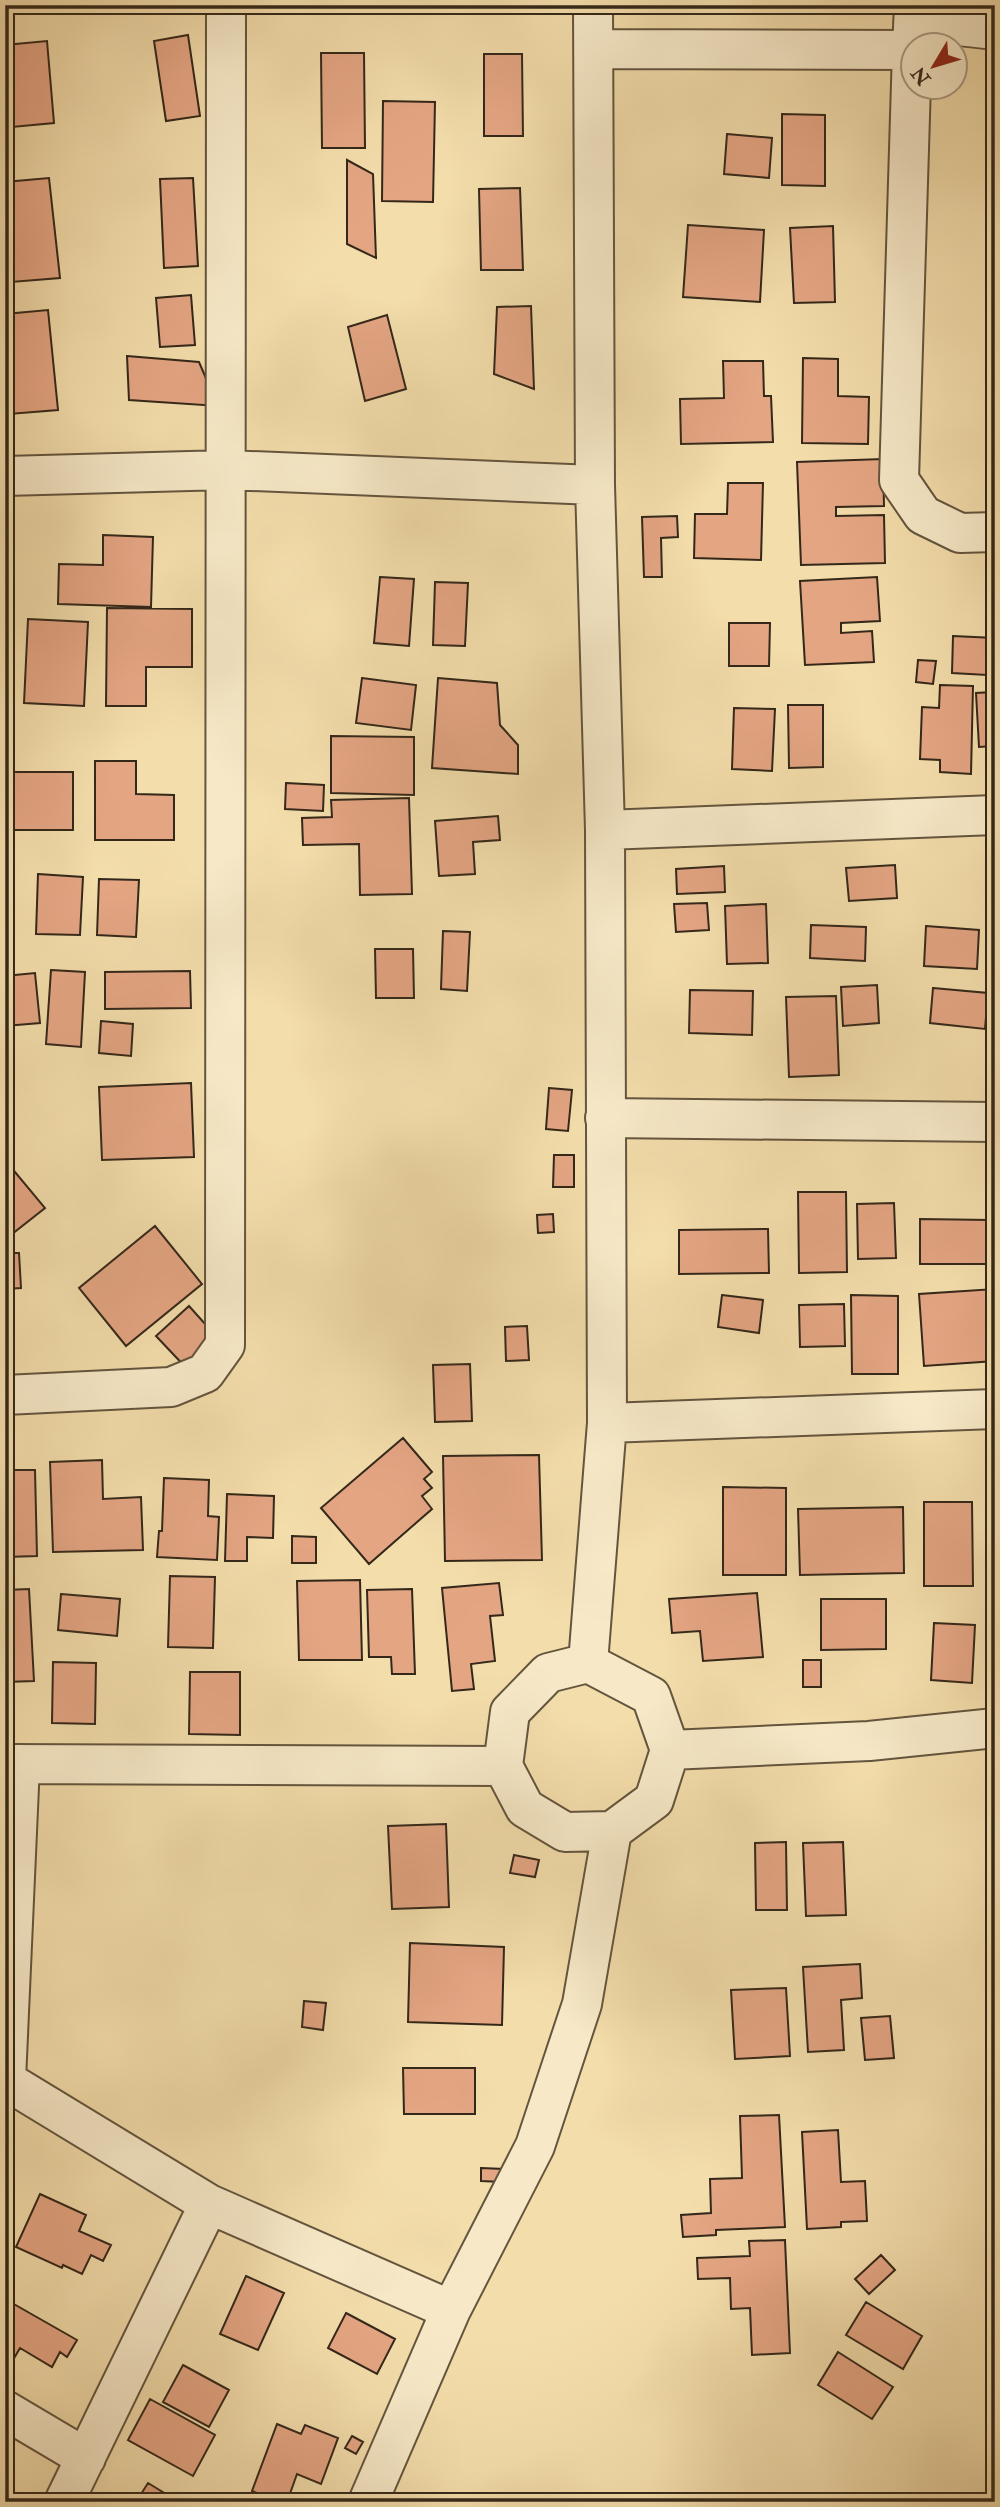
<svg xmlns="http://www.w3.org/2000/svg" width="1000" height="2507" font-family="'IM FELL Double Pica',serif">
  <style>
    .building { fill: #e4a583; stroke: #34281a; stroke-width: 2 }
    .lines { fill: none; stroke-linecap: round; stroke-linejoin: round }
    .minor-casing { stroke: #64553e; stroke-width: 42 }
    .minor { stroke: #f7e9c8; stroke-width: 38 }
  </style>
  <rect width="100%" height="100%" fill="#f3ddab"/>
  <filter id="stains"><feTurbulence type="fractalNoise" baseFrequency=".00286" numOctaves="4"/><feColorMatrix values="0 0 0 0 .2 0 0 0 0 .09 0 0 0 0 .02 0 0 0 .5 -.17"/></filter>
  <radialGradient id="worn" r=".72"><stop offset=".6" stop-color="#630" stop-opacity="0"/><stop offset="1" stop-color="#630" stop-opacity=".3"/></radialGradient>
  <!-- building -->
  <path class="building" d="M 188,35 L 200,116 L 166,121 L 154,41 Z
    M 47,41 L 54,123 L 12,127 L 5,45 Z
    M 321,53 L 364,53 L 365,148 L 322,148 Z
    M 484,54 L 522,54 L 523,136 L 484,136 Z
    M 383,101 L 435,102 L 433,202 L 382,201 Z
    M 782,114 L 825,115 L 825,186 L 782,185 Z
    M 727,134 L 772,138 L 769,178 L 724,174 Z
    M 347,160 L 373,174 L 376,258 L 347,244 Z
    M 49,178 L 60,278 L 11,282 L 5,229 L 5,182 Z
    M 193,178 L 198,266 L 164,268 L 160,179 Z
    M 520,188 L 523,270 L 481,270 L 479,189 Z
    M 688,225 L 764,230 L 760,302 L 683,297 Z
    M 833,226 L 835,302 L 794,303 L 790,228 Z
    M 191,295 L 195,345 L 160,347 L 156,298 Z
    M 531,306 L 534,389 L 494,374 L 497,307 Z
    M 48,310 L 58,410 L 9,414 L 5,374 L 5,314 Z
    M 387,315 L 406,389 L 365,401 L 348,327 Z
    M 127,356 L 199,362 L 218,406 L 129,400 Z
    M 803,358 L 838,359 L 838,396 L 869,397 L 868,444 L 802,443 Z
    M 723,361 L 763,361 L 764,396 L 771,396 L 773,442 L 681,444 L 680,399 L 724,398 Z
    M 883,459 L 884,506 L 836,507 L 836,516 L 884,515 L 885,563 L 801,565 L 797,462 Z
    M 728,483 L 763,483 L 761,560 L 694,558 L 695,514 L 727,514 Z
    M 677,516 L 678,537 L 661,538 L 662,577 L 644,577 L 642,517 Z
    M 103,535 L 153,537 L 151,607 L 58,604 L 59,564 L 103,565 Z
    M 380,577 L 414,579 L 409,646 L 374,643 Z
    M 877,577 L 880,621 L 841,623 L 841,633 L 872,631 L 874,662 L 805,665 L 800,581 Z
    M 435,582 L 468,583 L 465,646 L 433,645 Z
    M 107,608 L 192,609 L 192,667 L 146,667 L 146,706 L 106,706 Z
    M 28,619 L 88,622 L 84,706 L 24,703 Z
    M 729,623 L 770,623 L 769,666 L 729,666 Z
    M 953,636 L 995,638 L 995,657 L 988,657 L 987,675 L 952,673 Z
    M 918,660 L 936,661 L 933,684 L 916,682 Z
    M 362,678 L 416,685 L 411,730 L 356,723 Z
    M 438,678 L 497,683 L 500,725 L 518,745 L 518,774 L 432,768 Z
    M 940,685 L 973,686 L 971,774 L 940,772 L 940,760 L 920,759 L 922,707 L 939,708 Z
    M 993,692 L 995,692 L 994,770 L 993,746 L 979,747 L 976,693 Z
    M 788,705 L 823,705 L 823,767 L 789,768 Z
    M 734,708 L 775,709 L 772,771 L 732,769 Z
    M 331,736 L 414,737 L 414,795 L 331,793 Z
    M 95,761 L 136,761 L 136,794 L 174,795 L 174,840 L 95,840 Z
    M 5,772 L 73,772 L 73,830 L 5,830 Z
    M 286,783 L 324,785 L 323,811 L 285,809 Z
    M 409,798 L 412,894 L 360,895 L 359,844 L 303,845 L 302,818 L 332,817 L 331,800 Z
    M 498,816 L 500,840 L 473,842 L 475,874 L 439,876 L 435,821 Z
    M 895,865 L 897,898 L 849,901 L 846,868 Z
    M 724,866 L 725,892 L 677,894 L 676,869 Z
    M 38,874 L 83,877 L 80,935 L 36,934 Z
    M 99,879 L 139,880 L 136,937 L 97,935 Z
    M 707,903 L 709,930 L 676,932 L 674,904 Z
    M 766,904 L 768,963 L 727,964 L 725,906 Z
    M 811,925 L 866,927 L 865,961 L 810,958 Z
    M 926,926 L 979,930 L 977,969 L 924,966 Z
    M 443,931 L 470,932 L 467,991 L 441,989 Z
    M 375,949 L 413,949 L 414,998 L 376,998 Z
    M 51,970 L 85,972 L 81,1047 L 46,1044 Z
    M 190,971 L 191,1008 L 105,1009 L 105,972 Z
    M 35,973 L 40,1023 L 5,1026 L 5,976 Z
    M 877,985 L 879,1023 L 843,1026 L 841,987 Z
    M 933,988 L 988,993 L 985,1029 L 930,1023 Z
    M 690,990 L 753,991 L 752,1035 L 689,1033 Z
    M 836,996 L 839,1075 L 789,1077 L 786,997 Z
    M 101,1021 L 133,1024 L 131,1056 L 99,1053 Z
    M 992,1028 L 995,1028 L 995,1075 L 989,1075 Z
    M 191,1083 L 194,1157 L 102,1160 L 99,1087 Z
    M 549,1088 L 572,1090 L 568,1131 L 546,1129 Z
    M 554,1155 L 574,1155 L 574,1187 L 553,1187 Z
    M 5,1160 L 45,1208 L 7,1238 L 5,1235 Z
    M 798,1192 L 846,1192 L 847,1272 L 799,1273 Z
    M 894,1203 L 896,1258 L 858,1259 L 857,1204 Z
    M 553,1214 L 554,1232 L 538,1233 L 537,1215 Z
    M 920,1219 L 989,1220 L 988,1264 L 920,1264 Z
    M 155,1226 L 202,1284 L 126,1346 L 79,1288 Z
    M 768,1229 L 769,1273 L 679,1274 L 679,1230 Z
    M 5,1253 L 19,1253 L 21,1288 L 5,1289 Z
    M 995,1289 L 995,1361 L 924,1366 L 919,1294 Z
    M 722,1295 L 763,1300 L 759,1333 L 718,1327 Z
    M 851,1295 L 898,1296 L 898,1374 L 852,1374 Z
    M 844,1304 L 845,1346 L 800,1347 L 799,1305 Z
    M 189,1306 L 223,1344 L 191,1373 L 156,1336 Z
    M 527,1326 L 529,1360 L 506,1361 L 505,1327 Z
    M 470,1364 L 472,1421 L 435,1422 L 433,1365 Z
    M 403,1438 L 432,1472 L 424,1479 L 432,1488 L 422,1496 L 432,1509 L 369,1564 L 321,1508 Z
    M 539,1455 L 542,1560 L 445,1561 L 443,1456 Z
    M 102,1460 L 103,1499 L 141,1497 L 143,1550 L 53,1552 L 50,1462 Z
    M 5,1470 L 35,1470 L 37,1556 L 5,1557 Z
    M 164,1478 L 209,1480 L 208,1516 L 219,1517 L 217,1560 L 157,1557 L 159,1531 L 162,1531 Z
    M 723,1487 L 786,1488 L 786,1575 L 723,1575 Z
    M 227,1494 L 274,1496 L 273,1538 L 247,1537 L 247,1561 L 225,1561 Z
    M 924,1502 L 972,1502 L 973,1586 L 924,1586 Z
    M 903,1507 L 904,1573 L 800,1575 L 798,1509 Z
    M 292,1536 L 316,1537 L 316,1563 L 292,1563 Z
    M 170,1576 L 215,1577 L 213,1648 L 168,1647 Z
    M 360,1580 L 362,1660 L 299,1660 L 297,1581 Z
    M 499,1583 L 503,1615 L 490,1616 L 495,1661 L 471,1664 L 474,1689 L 452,1691 L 442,1588 Z
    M 29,1589 L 34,1681 L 5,1682 L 5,1590 Z
    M 412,1589 L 415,1674 L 392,1674 L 391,1657 L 369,1657 L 367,1590 Z
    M 757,1593 L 763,1657 L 703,1661 L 700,1631 L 672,1633 L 669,1599 Z
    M 61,1594 L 120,1599 L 117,1636 L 58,1630 Z
    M 821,1599 L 886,1599 L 886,1649 L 821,1650 Z
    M 934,1623 L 975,1625 L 972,1683 L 931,1680 Z
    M 803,1660 L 821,1660 L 821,1687 L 803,1687 Z
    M 53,1662 L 96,1663 L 95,1724 L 52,1723 Z
    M 190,1672 L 240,1672 L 240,1735 L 189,1734 Z
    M 446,1824 L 449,1907 L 392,1909 L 388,1826 Z
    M 786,1842 L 787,1910 L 756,1910 L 755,1843 Z
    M 843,1842 L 846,1915 L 806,1916 L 803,1843 Z
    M 514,1855 L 539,1860 L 535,1877 L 510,1873 Z
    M 410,1943 L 504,1947 L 502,2025 L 408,2022 Z
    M 860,1964 L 862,1998 L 841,2000 L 844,2050 L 808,2052 L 803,1967 Z
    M 786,1988 L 790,2056 L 735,2059 L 731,1990 Z
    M 304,2001 L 326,2003 L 323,2030 L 302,2027 Z
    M 890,2016 L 894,2058 L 865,2060 L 861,2018 Z
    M 403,2068 L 475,2068 L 475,2114 L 404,2114 Z
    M 779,2115 L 785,2227 L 716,2230 L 716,2235 L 683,2237 L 681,2215 L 711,2213 L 710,2179 L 742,2178 L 740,2116 Z
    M 838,2130 L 841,2182 L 865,2181 L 867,2221 L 841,2222 L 841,2227 L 807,2229 L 802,2132 Z
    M 481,2168 L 504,2169 L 503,2182 L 481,2181 Z
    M 40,2194 L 86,2215 L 79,2231 L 111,2245 L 103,2261 L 91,2255 L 82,2274 L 63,2265 L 62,2268 L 16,2247 Z
    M 785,2240 L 790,2353 L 752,2355 L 750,2308 L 731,2309 L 730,2278 L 698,2279 L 697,2258 L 750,2256 L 749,2241 Z
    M 881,2255 L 895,2270 L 869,2294 L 855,2279 Z
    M 246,2276 L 284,2293 L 258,2350 L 220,2334 Z
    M 5,2299 L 77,2340 L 67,2357 L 60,2352 L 52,2367 L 20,2348 L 10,2365 L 5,2362 Z
    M 866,2302 L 922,2336 L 903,2369 L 846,2335 Z
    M 346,2313 L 395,2339 L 377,2374 L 328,2348 Z
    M 838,2352 L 893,2387 L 872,2419 L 818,2385 Z
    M 183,2365 L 229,2390 L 209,2427 L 163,2402 Z
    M 150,2399 L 215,2435 L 193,2476 L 128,2440 Z
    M 277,2424 L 301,2434 L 305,2425 L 338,2438 L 321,2484 L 297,2474 L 287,2502 L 280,2502 L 252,2491 Z
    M 352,2436 L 363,2442 L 356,2454 L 345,2448 Z
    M 148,2483 L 179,2502 L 136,2502 Z"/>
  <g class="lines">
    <!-- minor casing -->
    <g class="minor-casing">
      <path id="minor" d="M 914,21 L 995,30
        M 594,49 L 912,50 L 914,5
        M 912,50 L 899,480 L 923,515 L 960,533 L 995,532
        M 5,476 L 227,470 L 595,485
        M 605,830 L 995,815
        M 605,1118 L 995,1122
        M 5,1395 L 171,1387 L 205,1373 L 225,1345 L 226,5
        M 607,1423 L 995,1409
        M 588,1663 L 607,1423 L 605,830 L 595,485 L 593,5
        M 588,1663 L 651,1696 L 670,1750 L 654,1800 L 612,1831 L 565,1832 L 525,1808 L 503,1766 L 510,1712 L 548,1673 Z
        M 670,1750 L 869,1741 L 995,1728
        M 5,1764 L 503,1766
        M 5,2080 L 209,2204 L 451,2310
        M 6,2080 L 20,1764
        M 5,2410 L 86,2458
        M 64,2502 L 209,2204
        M 368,2502 L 451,2310 L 535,2146 L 582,2004 L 612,1831"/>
    </g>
    <!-- minor -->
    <use href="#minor" class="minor"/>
  </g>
  <!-- margin -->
  <rect width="1000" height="2507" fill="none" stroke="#f3ddab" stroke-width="28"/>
  <rect x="7" y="7" width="986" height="2493" fill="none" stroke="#34281a" stroke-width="3.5"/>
  <rect x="14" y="14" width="972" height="2479" fill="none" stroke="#34281a" stroke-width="2"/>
  <!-- north arrow -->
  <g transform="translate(934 66) rotate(232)"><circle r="33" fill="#f7e9c8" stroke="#a99c82" stroke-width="2"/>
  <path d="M0-5L12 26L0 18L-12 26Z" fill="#8f2418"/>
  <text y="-10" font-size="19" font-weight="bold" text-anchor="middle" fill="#34281a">N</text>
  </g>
  <rect width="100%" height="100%" filter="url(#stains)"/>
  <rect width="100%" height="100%" fill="url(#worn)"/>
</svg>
